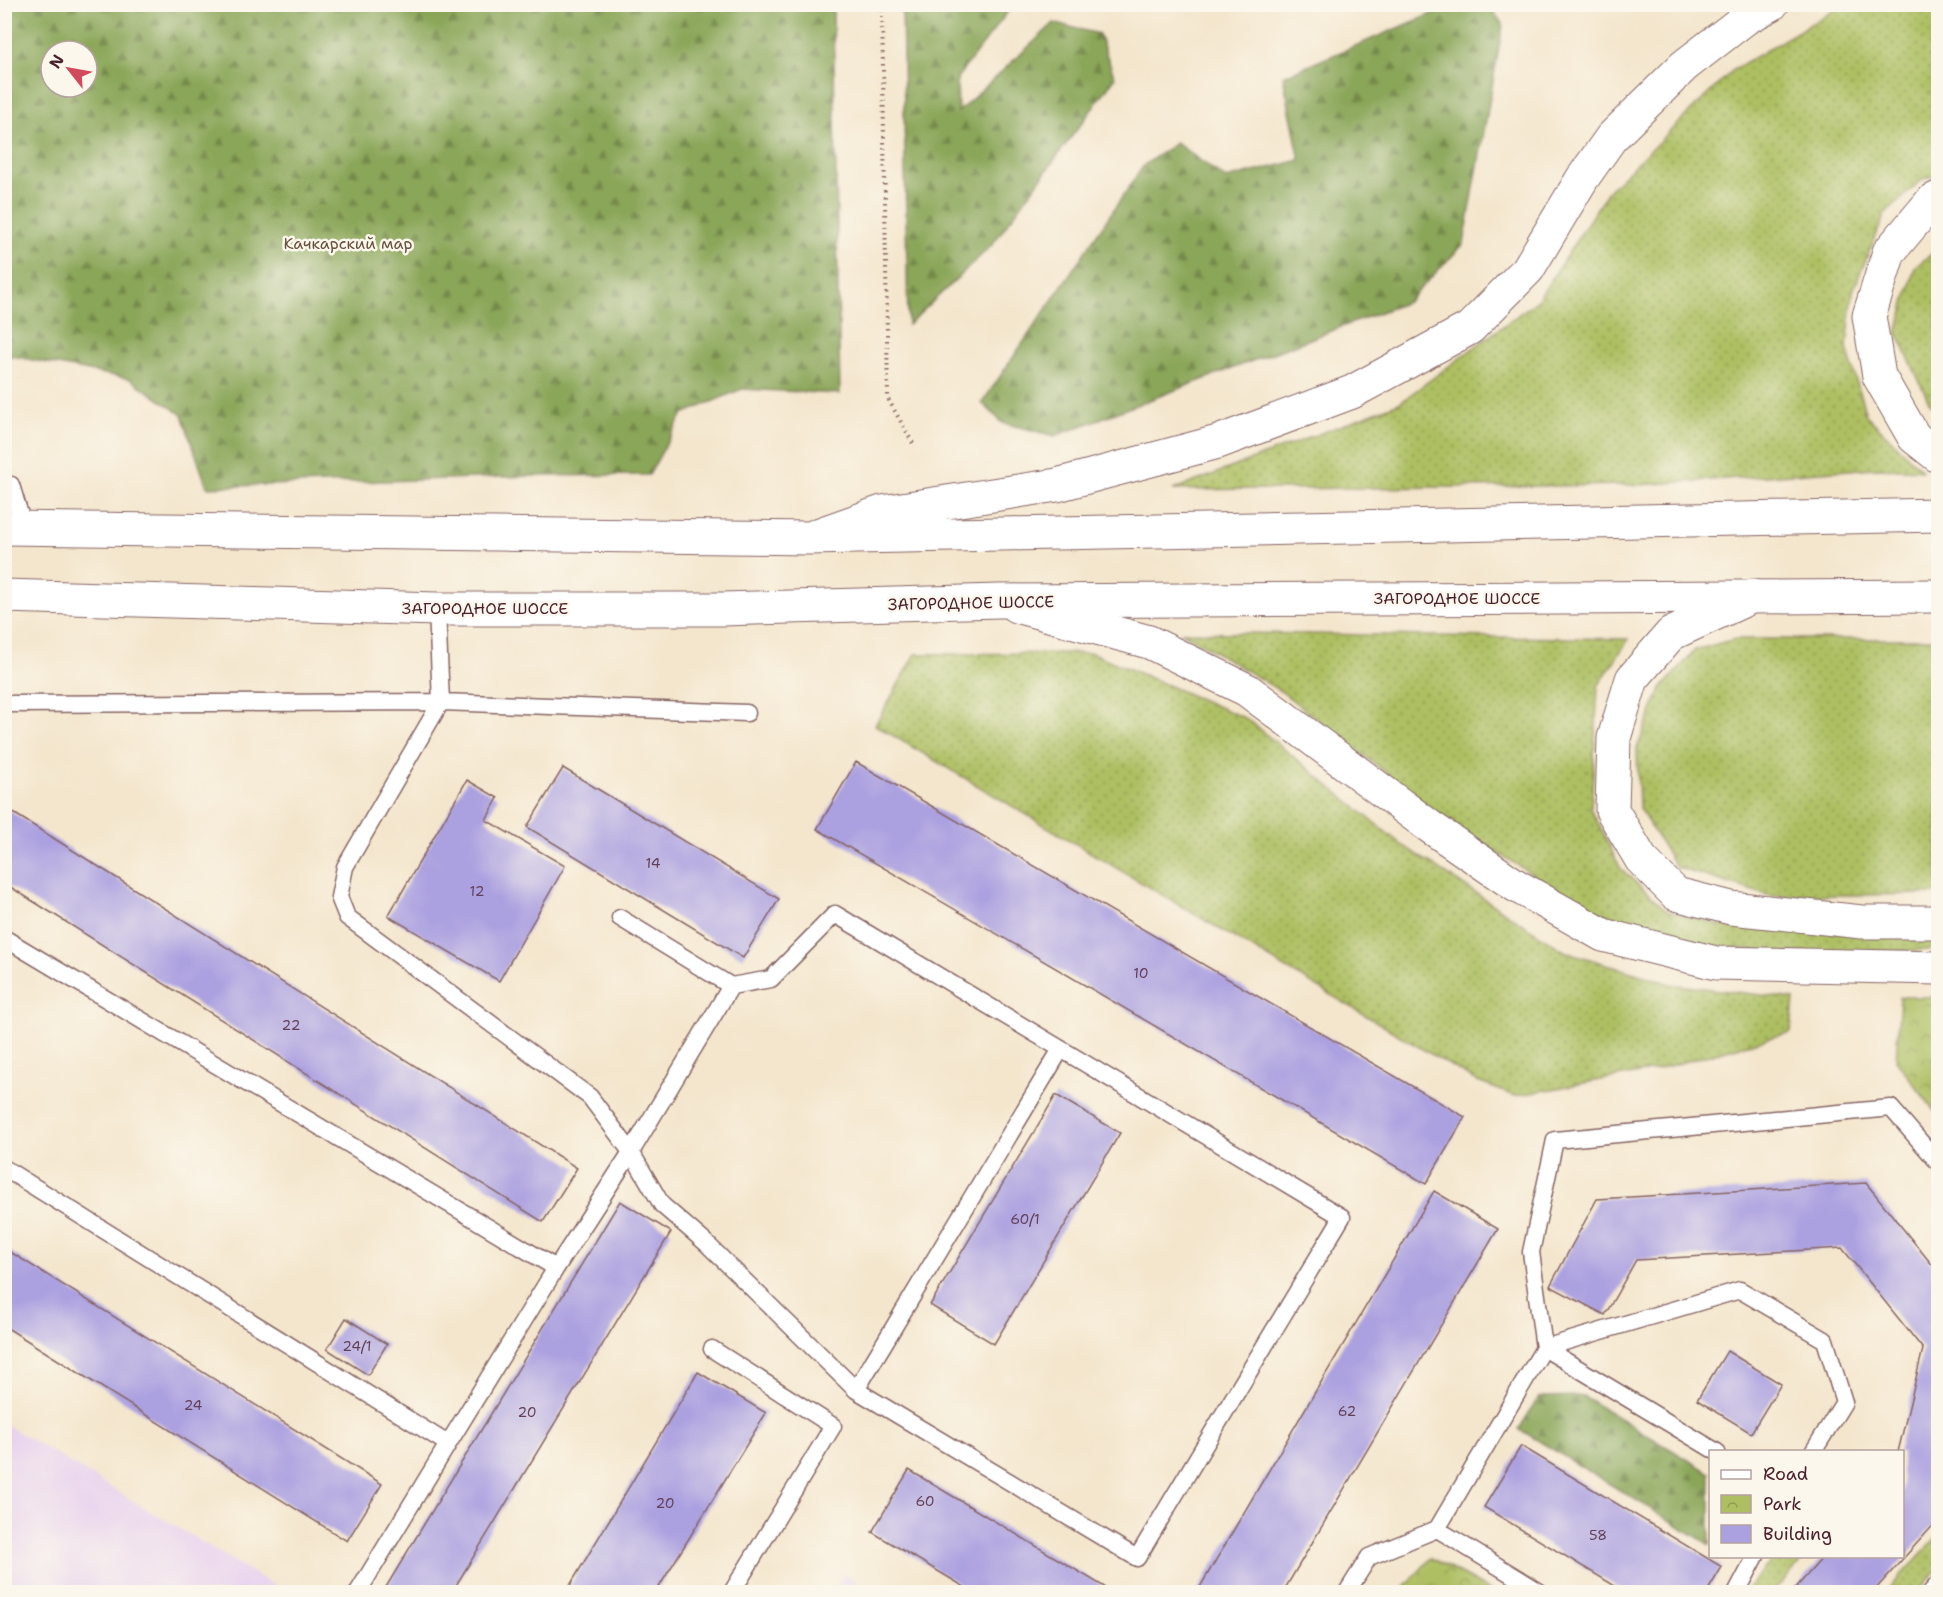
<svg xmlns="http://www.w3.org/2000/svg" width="1943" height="1597" font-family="'Shantell Sans',sans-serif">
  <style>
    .built { fill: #e8d2ee }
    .grass { fill: url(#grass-dots); stroke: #7c6f46; stroke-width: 1.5 }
    .forest { fill: url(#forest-firs); stroke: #6a6242; stroke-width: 1.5; fill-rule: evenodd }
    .park { fill: url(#park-crowns); stroke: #7c6f46; stroke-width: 1.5 }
    .building { fill: #aca1e0 }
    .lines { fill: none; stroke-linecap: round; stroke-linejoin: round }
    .lane-casing { stroke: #866564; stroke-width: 19 }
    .primary-casing { stroke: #866564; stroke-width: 35 }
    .highway-casing { stroke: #866564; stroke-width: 35 }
    .path { stroke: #866564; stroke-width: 4; stroke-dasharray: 1.5 4.5; stroke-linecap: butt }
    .lane { stroke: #fff; stroke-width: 16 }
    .primary { stroke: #fff; stroke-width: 33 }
    .highway { stroke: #fff; stroke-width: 33 }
    .labels { text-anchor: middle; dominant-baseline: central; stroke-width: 5; stroke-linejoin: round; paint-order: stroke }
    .number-label { font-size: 14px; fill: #624058 }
    .park-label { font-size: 16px; fill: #684f3c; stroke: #fbf7ec }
    .street-label { font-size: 16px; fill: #4a1f2b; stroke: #fbf7ec }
  </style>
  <defs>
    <pattern id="grass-dots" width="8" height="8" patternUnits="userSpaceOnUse" patternTransform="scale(1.5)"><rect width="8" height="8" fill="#adbf62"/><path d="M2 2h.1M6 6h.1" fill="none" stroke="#8f9b51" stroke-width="1.8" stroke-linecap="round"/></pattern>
    <pattern id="forest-firs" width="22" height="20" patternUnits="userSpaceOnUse" patternTransform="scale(1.5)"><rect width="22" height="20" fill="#8aa658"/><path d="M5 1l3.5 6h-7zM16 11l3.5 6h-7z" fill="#738749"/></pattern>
    <pattern id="park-crowns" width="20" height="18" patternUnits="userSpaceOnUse" patternTransform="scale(1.5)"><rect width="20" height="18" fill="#adbf62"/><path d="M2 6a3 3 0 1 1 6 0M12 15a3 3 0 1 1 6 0" fill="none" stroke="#8f9b51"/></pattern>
  </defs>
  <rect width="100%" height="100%" fill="#fbf7ec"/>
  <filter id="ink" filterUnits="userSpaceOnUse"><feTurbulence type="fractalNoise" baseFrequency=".0167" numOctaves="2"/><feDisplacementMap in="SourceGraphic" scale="12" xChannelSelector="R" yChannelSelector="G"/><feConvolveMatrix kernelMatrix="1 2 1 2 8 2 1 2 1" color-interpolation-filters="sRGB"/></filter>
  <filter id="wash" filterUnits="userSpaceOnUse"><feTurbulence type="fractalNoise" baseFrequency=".008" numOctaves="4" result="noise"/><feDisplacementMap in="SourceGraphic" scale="24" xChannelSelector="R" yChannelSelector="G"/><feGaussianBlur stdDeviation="1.35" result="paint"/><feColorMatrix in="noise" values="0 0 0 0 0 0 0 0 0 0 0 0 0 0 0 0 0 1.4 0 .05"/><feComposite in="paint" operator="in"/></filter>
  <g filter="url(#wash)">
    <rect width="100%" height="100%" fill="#f4e6cd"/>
    <!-- built -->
    <path class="built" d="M 4,1424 L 5,1424 L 285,1592 L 5,1592 Z
      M 844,1574 L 874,1592 L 833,1592 Z"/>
    <!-- grass -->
    <path class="grass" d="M 1843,5 L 1938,5 L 1938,175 L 1923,179 L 1885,214 L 1853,291 L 1847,348 L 1866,415 L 1922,470 L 1877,468 L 1638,485 L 1173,490 L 1399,403 L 1538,300 L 1608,191 L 1734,69 Z
      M 1938,249 L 1938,411 L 1930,404 L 1897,333 L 1915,267 Z
      M 1182,632 L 1629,639 L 1598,686 L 1591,809 L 1621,869 L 1668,911 L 1732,928 L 1938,935 L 1938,950 L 1782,953 L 1678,942 L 1582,905 L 1457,828 L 1282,692 Z
      M 1735,639 L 1938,639 L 1938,894 L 1770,896 L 1676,867 L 1639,808 L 1637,748 L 1661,689 L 1695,650 Z
      M 1092,653 L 1247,719 L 1402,845 L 1564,951 L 1670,984 L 1794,999 L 1791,1032 L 1655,1070 L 1515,1096 L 1478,1082 L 875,725 L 916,654 Z
      M 1938,1537 L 1938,1569 L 1917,1592 L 1886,1592 Z
      M 1775,1557 L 1806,1557 L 1773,1592 L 1744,1592 Z"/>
    <!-- forest -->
    <path class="forest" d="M 4,5 L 833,5 L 840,394 L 742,389 L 683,414 L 649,475 L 533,476 L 207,487 L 182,415 L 130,379 L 12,356 L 5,356 ZM 51,51 L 87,51 L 87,87 L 51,87 Z
      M 902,5 L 1013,5 L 957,78 L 958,112 L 1054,23 L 1099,34 L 1115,78 L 991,246 L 908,325 Z
      M 1453,5 L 1489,5 L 1503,25 L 1464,244 L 1407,302 L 1055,436 L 1003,423 L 982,403 L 1144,165 L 1176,143 L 1226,179 L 1300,160 L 1283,76 Z
      M 1583,1396 L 1710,1473 L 1710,1545 L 1519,1429 L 1539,1397 Z"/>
    <!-- park -->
    <path class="park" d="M 1900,997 L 1938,997 L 1938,1116 L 1896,1060 Z
      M 1431,1558 L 1493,1592 L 1400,1592 Z"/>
    <g id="blocks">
      <!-- building -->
      <path class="building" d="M 856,762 L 1465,1117 L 1426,1184 L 817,829 Z
        M 563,768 L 779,899 L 743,958 L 527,827 Z
        M 467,780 L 498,798 L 486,820 L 565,866 L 499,981 L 388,916 Z
        M 4,807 L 577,1168 L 543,1222 L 4,883 Z
        M 1056,1095 L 1120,1133 L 994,1344 L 930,1305 Z
        M 1866,1183 L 1938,1272 L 1938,1520 L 1873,1592 L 1792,1592 L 1824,1556 L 1902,1556 L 1902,1452 L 1898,1452 L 1923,1349 L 1842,1248 L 1636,1260 L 1605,1315 L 1550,1286 L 1597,1199 Z
        M 1434,1191 L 1498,1229 L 1283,1592 L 1197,1592 Z
        M 620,1201 L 671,1232 L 452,1592 L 383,1592 Z
        M 4,1248 L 382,1484 L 347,1541 L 4,1326 Z
        M 346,1318 L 387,1344 L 368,1375 L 327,1349 Z
        M 1727,1351 L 1781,1384 L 1751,1433 L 1697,1400 Z
        M 698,1372 L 766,1413 L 656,1592 L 566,1592 Z
        M 1521,1446 L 1722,1567 L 1707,1592 L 1625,1592 L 1484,1507 Z
        M 909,1470 L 1113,1592 L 973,1592 L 872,1532 Z"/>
    </g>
  </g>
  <g filter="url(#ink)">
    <use href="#blocks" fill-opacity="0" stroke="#866564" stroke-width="1.5"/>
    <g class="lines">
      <!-- lane casing -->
      <g class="lane-casing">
        <path id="lane" d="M 4,485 L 11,485 L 24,528
          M 437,609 L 441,702 L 345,867 L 339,897 L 347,917 L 590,1097 L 631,1152 L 662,1205 L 706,1243 L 856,1390 L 1137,1558 L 1342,1217 L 835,914 L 771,979 L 731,986
          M 4,704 L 441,702 L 747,713
          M 4,938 L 556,1268 L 448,1444
          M 4,1168 L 448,1444 L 358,1592
          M 556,1268 L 631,1152 L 731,986 L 620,918
          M 1544,1348 L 1740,1290 L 1825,1340 L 1844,1402 L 1813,1452
          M 1544,1348 L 1717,1452
          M 712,1349 L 833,1426 L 732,1592
          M 856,1390 L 1061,1049
          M 1347,1592 L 1369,1557 L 1437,1529
          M 1540,1592 L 1437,1529 L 1544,1348 L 1531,1252 L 1555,1140 L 1891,1108 L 1938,1162
          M 1737,1592 L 1756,1556
          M 1931,1592 L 1938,1584"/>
      </g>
      <!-- primary casing -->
      <g class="primary-casing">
        <path id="primary" d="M 1938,198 L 1932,201 L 1889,252 L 1869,316 L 1879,376 L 1914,437 L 1938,456
          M 817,535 L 882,512 L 1057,485 L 1218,442 L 1352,392 L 1470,328 L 1528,269 L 1582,179 L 1611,138 L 1684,66 L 1746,18 L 1772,4
          M 1753,596 L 1671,634 L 1632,679 L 1614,738 L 1612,810 L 1641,859 L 1676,894 L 1731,908 L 1862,922 L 1938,922
          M 1016,606 L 1149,642 L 1247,690 L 1429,826 L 1515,885 L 1603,935 L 1716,963 L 1938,968"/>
      </g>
      <!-- highway casing -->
      <g class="highway-casing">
        <path id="highway" d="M 4,528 L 809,538 L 1938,515
          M 4,596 L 437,609 L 723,609 L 999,601 L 1938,596"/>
      </g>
      <!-- path -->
      <path class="path" d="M 882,4 L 888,399 L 915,447"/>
      <!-- lane -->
      <use href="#lane" class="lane"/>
      <!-- primary -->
      <use href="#primary" class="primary"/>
      <!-- highway -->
      <use href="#highway" class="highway"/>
    </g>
  </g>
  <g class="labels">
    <!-- number labels -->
    <g class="number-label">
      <text x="653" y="863">14</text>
      <text x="477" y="891">12</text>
      <text x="1141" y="973">10</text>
      <text x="291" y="1025">22</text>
      <text x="1025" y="1219">60/1</text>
      <text x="357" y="1346">24/1</text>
      <text x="193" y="1405">24</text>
      <text x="1347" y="1411">62</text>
      <text x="527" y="1412">20</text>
      <text x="925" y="1501">60</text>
      <text x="665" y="1503">20</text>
      <text x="1598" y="1535">58</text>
    </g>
    <!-- park labels -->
    <g class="park-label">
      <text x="348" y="243">Качкарский мар</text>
    </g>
    <!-- street labels -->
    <g class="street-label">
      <text x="1457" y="598">ЗАГОРОДНОЕ ШОССЕ</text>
      <text transform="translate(971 603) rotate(-1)">ЗАГОРОДНОЕ ШОССЕ</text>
      <text x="485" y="608">ЗАГОРОДНОЕ ШОССЕ</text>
    </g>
  </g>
  <!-- margin -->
  <rect width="1943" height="1597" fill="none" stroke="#fbf7ec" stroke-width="24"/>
  <!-- legend -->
  <rect x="1709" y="1450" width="195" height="108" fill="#fbf7ec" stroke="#b4a19f" stroke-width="1.5"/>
  <rect x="1721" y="1470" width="30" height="9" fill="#ffffff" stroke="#b4a19f" stroke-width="1.5"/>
  <text x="1763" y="1480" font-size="18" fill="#4a1f2b">Road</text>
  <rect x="1721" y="1495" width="30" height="18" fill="url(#park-crowns)" stroke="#b4a19f" stroke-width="1.5"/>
  <text x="1763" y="1510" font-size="18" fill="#4a1f2b">Park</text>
  <rect x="1721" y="1525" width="30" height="18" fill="#aca1e0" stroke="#b4a19f" stroke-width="1.5"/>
  <text x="1763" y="1540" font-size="18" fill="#4a1f2b">Building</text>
  <!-- north arrow -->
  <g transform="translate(69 69) rotate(301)"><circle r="28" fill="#fbf7ec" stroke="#b4a19f" stroke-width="1.5"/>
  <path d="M0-4.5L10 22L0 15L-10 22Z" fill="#d1495b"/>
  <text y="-9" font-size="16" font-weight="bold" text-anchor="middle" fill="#4a1f2b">N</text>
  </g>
</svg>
